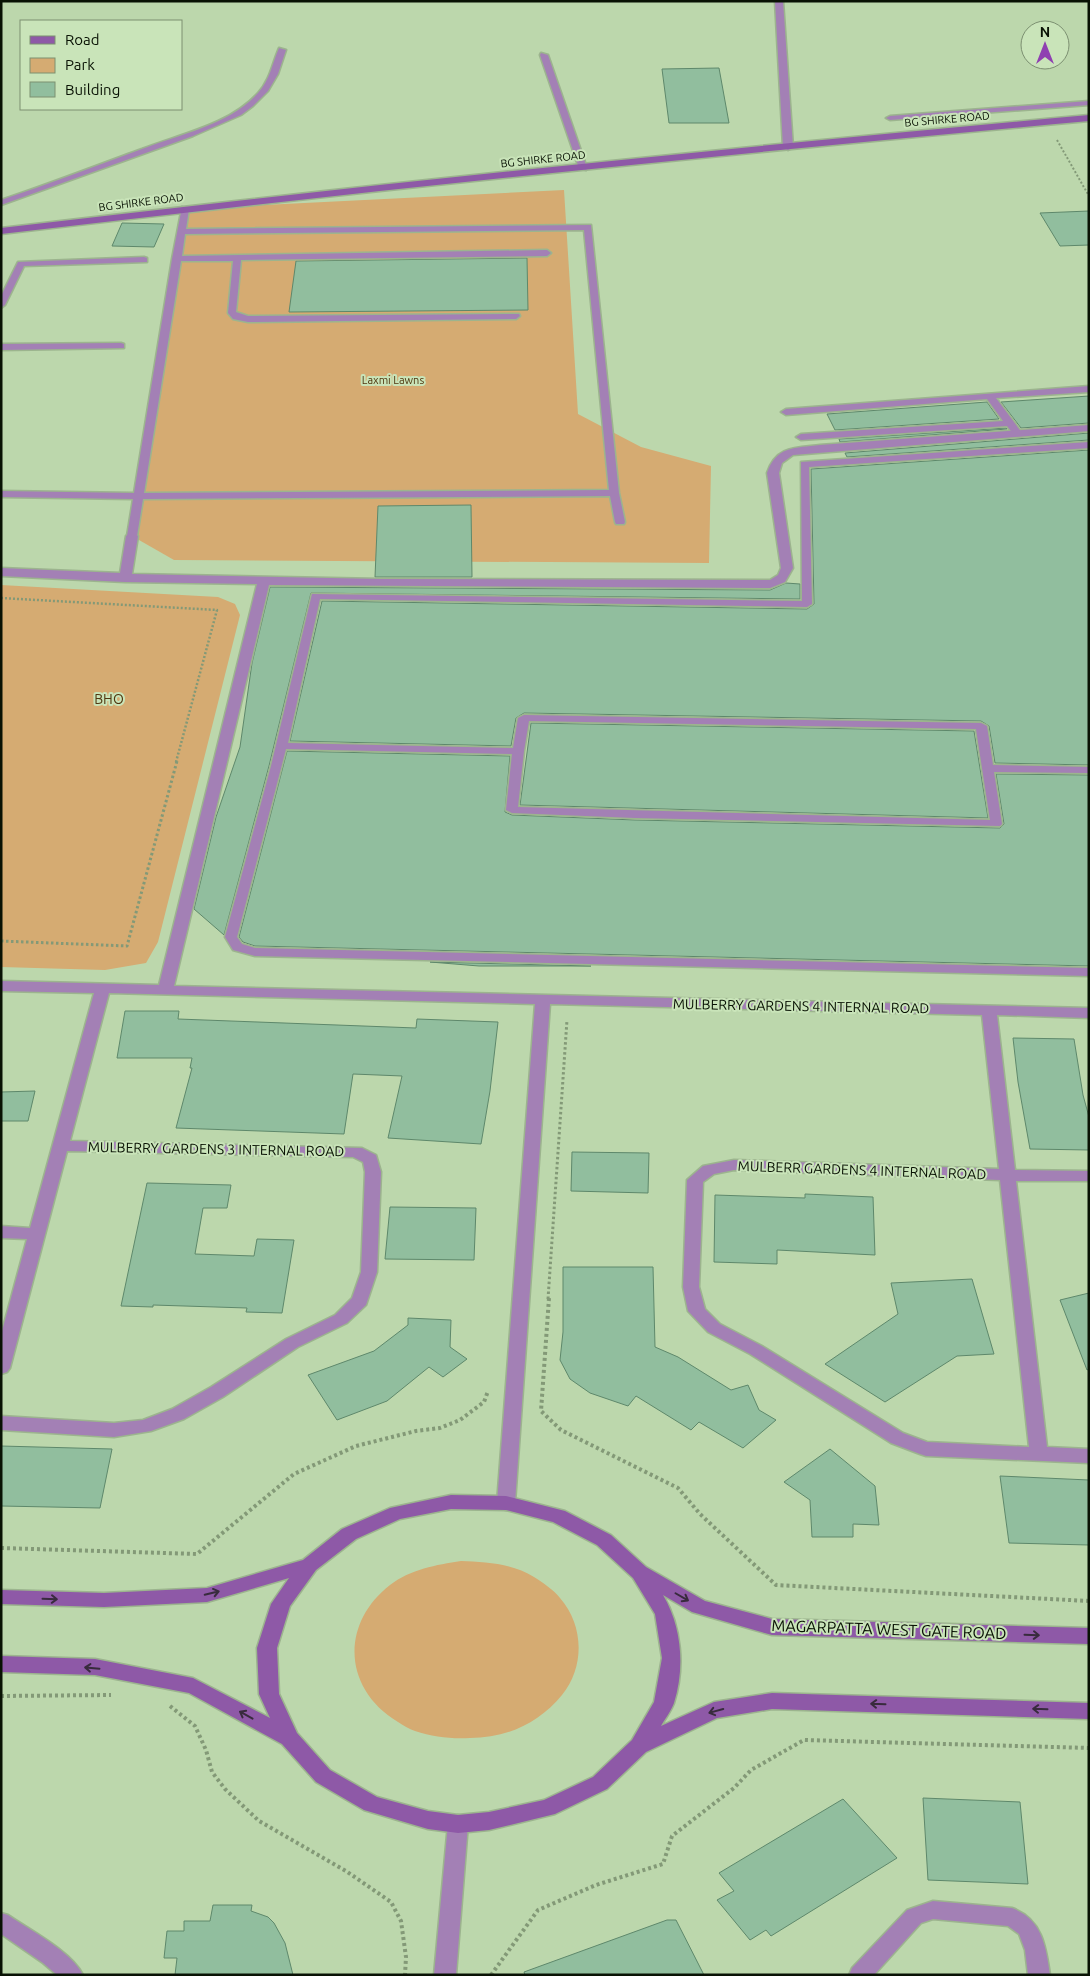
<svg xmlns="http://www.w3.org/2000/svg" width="1090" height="1976" font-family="Ubuntu,sans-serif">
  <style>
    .green { fill: #d5ab72 }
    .building { fill: #91be9e; stroke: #5e886b }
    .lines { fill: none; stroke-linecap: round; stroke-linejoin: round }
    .lane-casing { stroke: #9cb48e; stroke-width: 3 }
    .street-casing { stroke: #9cb48e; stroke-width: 3 }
    .secondary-casing { stroke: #9cb48e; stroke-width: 3 }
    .path-far3 { stroke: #839977; stroke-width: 2; stroke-dasharray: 2 2; stroke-linecap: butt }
    .path-far2 { stroke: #839977; stroke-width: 2.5; stroke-dasharray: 2 2; stroke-linecap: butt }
    .path-far1 { stroke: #839977; stroke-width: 3; stroke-dasharray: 2.5 2.5; stroke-linecap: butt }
    .path { stroke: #839977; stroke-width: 4; stroke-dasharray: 3 3; stroke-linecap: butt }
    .lane { fill: #a380b5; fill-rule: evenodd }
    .street { fill: #a380b5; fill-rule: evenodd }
    .secondary { fill: #8e59a7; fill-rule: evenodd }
    .oneway { stroke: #382b3d }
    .labels { text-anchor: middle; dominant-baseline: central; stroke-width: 4; stroke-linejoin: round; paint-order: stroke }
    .far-street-label { font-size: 11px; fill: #091204; stroke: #c9e4b9 }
    .far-park-label { font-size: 11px; fill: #50360f; stroke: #c9e4b9 }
    .park-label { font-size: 14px; fill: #50360f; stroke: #c9e4b9 }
    .street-label { font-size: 14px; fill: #091204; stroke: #c9e4b9 }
    .near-street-label { font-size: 16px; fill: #091204; stroke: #c9e4b9 }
  </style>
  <rect width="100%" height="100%" fill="#bcd7ac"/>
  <!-- green -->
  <path class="green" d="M 564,190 L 578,414 L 641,447 L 711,466 L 709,563 L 174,560 L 132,536 L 185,209 Z
    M 1,585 L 218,597 L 235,604 L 240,615 L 158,942 L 146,963 L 105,970 L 1,967 Z
    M 461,1561 C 485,1562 512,1563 534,1577 C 542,1582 554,1590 560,1598 C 584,1625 585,1667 562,1695 C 539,1723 507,1738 470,1738 C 451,1739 433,1737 415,1731 C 409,1729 403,1725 398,1722 C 343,1689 340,1624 390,1585 C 411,1569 436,1565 461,1561 Z"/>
  <!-- building -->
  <path class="building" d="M 719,68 L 729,123 L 669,123 L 662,69 Z
    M 1089,211 L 1089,245 L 1060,246 L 1040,213 Z
    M 122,223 L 164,224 L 154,247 L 112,246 Z
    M 527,258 L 528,310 L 289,312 L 296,261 Z
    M 1089,396 L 1089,423 L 1021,428 L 1001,402 Z
    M 987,402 L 999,419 L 835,430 L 827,414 Z
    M 1006,428 L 1007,429 L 840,442 L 839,439 Z
    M 1089,433 L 1089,440 L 847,457 L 845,453 Z
    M 1089,450 L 1089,765 L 995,763 L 989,726 L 981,721 L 524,713 L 516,718 L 511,746 L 290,741 L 322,601 L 807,609 L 814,604 L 811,469 Z
    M 471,505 L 472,577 L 375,577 L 378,506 Z
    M 786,583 L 800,584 L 800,599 L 311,593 L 269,766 L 224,935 L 194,909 L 216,817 L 240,747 L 252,663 L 270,587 L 770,590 Z
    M 531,723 L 974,731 L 988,818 L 520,805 Z
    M 287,751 L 510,756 L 505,812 L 512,815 L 635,820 L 1000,828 L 1004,824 L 996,774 L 1089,775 L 1089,966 L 255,946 L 243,942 L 239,937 Z
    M 430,962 L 591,966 L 479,966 Z
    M 125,1011 L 179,1011 L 178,1019 L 416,1028 L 417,1019 L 498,1022 L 490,1091 L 481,1144 L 388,1138 L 402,1076 L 353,1074 L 344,1134 L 176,1128 L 192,1068 L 190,1068 L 192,1058 L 117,1058 Z
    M 1013,1038 L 1074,1039 L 1083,1095 L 1089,1117 L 1089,1150 L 1030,1149 L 1018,1082 Z
    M 35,1091 L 28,1121 L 1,1121 L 1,1092 Z
    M 572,1152 L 649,1153 L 648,1193 L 571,1191 Z
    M 147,1183 L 231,1185 L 227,1208 L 203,1208 L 195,1254 L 254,1256 L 257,1239 L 294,1240 L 282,1313 L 246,1312 L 247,1308 L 153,1305 L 153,1307 L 121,1306 Z
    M 805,1194 L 873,1197 L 875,1255 L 777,1250 L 777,1264 L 714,1262 L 715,1195 L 805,1198 Z
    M 390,1207 L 476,1208 L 474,1260 L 385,1259 Z
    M 563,1267 L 653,1267 L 655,1347 L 678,1357 L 731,1390 L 748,1385 L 759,1410 L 776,1420 L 743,1448 L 699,1422 L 691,1430 L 636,1396 L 628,1406 L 590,1393 L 570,1379 L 560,1360 L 563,1332 Z
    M 972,1279 L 994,1354 L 957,1356 L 885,1402 L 825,1364 L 898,1314 L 891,1283 Z
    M 1089,1293 L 1089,1369 L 1087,1370 L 1060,1300 Z
    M 408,1318 L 451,1320 L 450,1347 L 467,1359 L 443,1377 L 429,1367 L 387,1401 L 337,1420 L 308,1375 L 374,1351 L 408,1325 Z
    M 1,1446 L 112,1449 L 100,1508 L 1,1506 Z
    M 830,1449 L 875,1486 L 879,1525 L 853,1524 L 853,1537 L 812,1537 L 810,1500 L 784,1482 Z
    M 1000,1476 L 1089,1480 L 1089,1545 L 1009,1543 Z
    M 923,1798 L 1020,1802 L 1028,1884 L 928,1880 Z
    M 843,1799 L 897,1858 L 771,1936 L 766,1930 L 750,1940 L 717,1900 L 734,1891 L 719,1873 Z
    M 213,1905 L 252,1905 L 251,1911 L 268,1917 L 274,1923 L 285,1943 L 293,1975 L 175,1975 L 177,1958 L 164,1958 L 167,1931 L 184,1931 L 184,1921 L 210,1921 Z
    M 667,1920 L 676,1920 L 704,1975 L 525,1975 L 524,1972 Z"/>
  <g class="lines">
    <!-- lane casing -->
    <g class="lane-casing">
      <path id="lane" d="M 279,48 L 286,50 L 278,74 L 268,91 L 253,106 L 241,115 L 193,136 L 1,205 L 1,200 C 49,184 95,166 142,149 C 180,134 229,125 258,93 C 270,80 272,64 279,48 Z
        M 541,53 L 548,55 L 587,168 L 586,170 L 579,168 L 540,55 Z
        M 1089,101 L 1089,105 L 890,120 L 886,118 L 890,116 Z
        M 182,207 L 189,209 L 186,229 L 591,225 L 619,493 L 625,522 L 624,524 L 616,524 L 615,522 L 610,496 L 143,499 L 137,536 L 132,539 L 127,536 L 133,499 L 1,497 L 1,491 L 134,493 L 172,259 ZM 584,230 L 609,490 L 144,493 L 181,261 L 233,261 L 228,313 L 233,319 L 248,322 L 516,319 L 520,316 L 519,314 L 248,316 L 236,312 L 241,260 L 547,256 L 551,253 L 547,250 L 182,256 L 185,234 Z
        M 144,257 L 147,258 L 147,262 L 24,266 L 5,305 L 1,308 L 1,296 L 18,262 Z
        M 121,343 L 124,344 L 124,348 L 1,350 L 1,344 Z
        M 1089,386 L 1089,392 L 996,398 L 1022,433 L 1017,436 L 1014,435 L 1007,426 L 801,440 L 796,437 L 801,434 L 1003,421 L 987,399 L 786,415 L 781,412 L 786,409 Z
        M 1089,442 L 1089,448 L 809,467 L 812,604 L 807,607 L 320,599 L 288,743 L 513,748 L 518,718 L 524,715 L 981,723 L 987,726 L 993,765 L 1089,767 L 1089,773 L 994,772 L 1002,824 L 1000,826 L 635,818 L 512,813 L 506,810 L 512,754 L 286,749 L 237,937 L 242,944 L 255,948 L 1089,968 L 1089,976 L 255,956 L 233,950 L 225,937 L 271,766 L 312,594 L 802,601 L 801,462 ZM 529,721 L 976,729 L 990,820 L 518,807 L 524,751 Z"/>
    </g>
    <!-- street casing -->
    <g class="street-casing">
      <path id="street" d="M 775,1 L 783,1 L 793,147 L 788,150 L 783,147 Z
        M 1089,425 L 1089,431 L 793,455 L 782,463 L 779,473 L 793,568 L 785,582 L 770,588 L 269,585 L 174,986 L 1089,1008 L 1089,1018 L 997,1015 L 1015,1170 L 1089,1171 L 1089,1181 L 1016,1181 L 1047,1447 L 1089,1449 L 1089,1463 L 926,1456 L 920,1454 L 891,1443 L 750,1354 L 708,1332 L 688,1311 L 683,1287 L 687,1180 L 703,1166 L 734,1160 L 999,1169 L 982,1015 L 550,1004 L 515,1503 L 513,1508 L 506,1510 L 499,1508 L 497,1503 L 535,1004 L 109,993 L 70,1141 L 362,1148 L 376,1155 L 381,1172 L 377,1272 L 366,1305 L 347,1323 L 298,1347 L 223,1397 L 184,1419 L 151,1431 L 114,1437 L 1,1430 L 1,1416 L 114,1423 L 143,1420 L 172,1409 L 211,1387 L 286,1339 L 335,1315 L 352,1298 L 361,1272 L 365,1172 L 363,1162 L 353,1157 L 67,1151 L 10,1368 L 7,1372 L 1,1374 L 1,1335 L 27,1239 L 1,1238 L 1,1226 L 30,1228 L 94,993 L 1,991 L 1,981 L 159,985 L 257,584 L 125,582 L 1,576 L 1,568 L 120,573 L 126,536 L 132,532 L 138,536 L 132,574 L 381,579 L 770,580 L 778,575 L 781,568 L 767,473 C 776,446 795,448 820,445 ZM 734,1170 L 1000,1180 L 1029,1447 L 927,1442 L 903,1433 L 762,1346 L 720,1324 L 705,1309 L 699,1287 L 703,1182 L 714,1174 Z
        M 458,1815 L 465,1818 L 468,1824 L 456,1975 L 434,1975 L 448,1824 L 451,1818 Z
        M 933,1901 L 1012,1908 C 1042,1919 1046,1946 1050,1975 L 1028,1975 L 1025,1950 L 1019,1934 L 1008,1926 L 933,1919 L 921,1923 L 874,1975 L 849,1975 L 852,1968 L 907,1910 Z
        M 1,1913 L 8,1915 C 30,1930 72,1952 83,1975 L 57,1975 L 43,1963 L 1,1934 Z"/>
    </g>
    <!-- secondary casing -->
    <g class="secondary-casing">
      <path id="secondary" d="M 1089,115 L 1089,121 C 726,154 363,191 1,234 L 1,228 C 363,185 726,148 1089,115 Z
        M 451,1495 L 506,1496 L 565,1511 L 611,1535 L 646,1567 L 705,1601 L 772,1619 L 1089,1628 L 1089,1644 L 772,1635 L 692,1612 L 663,1595 C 682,1627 685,1668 674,1703 C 671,1711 665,1719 661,1726 L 714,1702 L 772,1693 L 1089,1703 L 1089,1719 L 772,1709 L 717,1718 L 646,1752 L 607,1789 L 555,1814 L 489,1830 L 458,1833 L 428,1829 L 364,1810 L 316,1782 L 282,1744 L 189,1693 L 95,1675 L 1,1672 L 1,1656 L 95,1659 L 193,1678 L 270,1718 L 259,1694 L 257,1648 L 271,1604 L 289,1578 L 207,1602 L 104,1607 L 1,1604 L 1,1590 L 104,1593 L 207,1588 L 303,1560 L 342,1529 L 390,1508 ZM 451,1509 L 506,1510 L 553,1522 L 597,1545 L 633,1578 L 655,1614 L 662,1658 L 654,1702 L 632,1740 L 593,1777 L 544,1800 L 489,1812 L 458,1815 L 428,1811 L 377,1797 L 330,1770 L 297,1733 L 279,1694 L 277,1648 L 290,1606 L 316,1570 L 356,1539 L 400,1519 Z"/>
    </g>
    <!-- path-far3 -->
    <path class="path-far3" d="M 1057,140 L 1089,196"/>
    <!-- path-far2 -->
    <path class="path-far2" d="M 1,598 L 217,610 L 176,762"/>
    <!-- path-far1 -->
    <path class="path-far1" d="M 1,941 L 127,946 L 177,761
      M 548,1299 L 567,1020"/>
    <!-- path -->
    <path class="path" d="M 549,1298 L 541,1411 L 561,1430 L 678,1488 L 700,1514 L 776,1585 L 1089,1601
      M 1,1548 L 197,1554 L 294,1474 L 356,1446 L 416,1431 L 440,1428 L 460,1420 L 484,1402 L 488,1391
      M 1,1696 L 111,1695
      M 170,1706 L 195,1726 L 206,1750 L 212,1772 L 225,1789 L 259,1821 L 346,1871 L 391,1902 L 401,1921 L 406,1957 L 405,1975
      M 491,1975 L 538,1910 L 596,1885 L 663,1864 L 672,1836 L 734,1788 L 751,1770 L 804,1740 L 1089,1748"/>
    <!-- lane -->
    <use href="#lane" class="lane"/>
    <!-- street -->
    <use href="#street" class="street"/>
    <!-- secondary -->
    <use href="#secondary" class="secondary"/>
  </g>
  <!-- one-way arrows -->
  <defs><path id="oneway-shaft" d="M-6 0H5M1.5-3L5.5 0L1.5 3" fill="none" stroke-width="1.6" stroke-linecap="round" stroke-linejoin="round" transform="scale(1.25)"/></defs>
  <g class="oneway">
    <use href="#oneway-shaft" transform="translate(212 1593) rotate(-13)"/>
    <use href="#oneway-shaft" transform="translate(682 1597) rotate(30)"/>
    <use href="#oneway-shaft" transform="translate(50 1599) rotate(2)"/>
    <use href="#oneway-shaft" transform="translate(1032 1635) rotate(2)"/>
    <use href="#oneway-shaft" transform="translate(92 1668) rotate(-175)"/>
    <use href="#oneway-shaft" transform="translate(878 1704) rotate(-178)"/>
    <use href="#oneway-shaft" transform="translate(1040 1709) rotate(-178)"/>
    <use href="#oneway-shaft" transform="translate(716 1711) rotate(165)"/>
    <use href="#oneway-shaft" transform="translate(246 1715) rotate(-151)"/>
  </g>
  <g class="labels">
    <!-- far-street labels -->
    <g class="far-street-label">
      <text transform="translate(947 119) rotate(-5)">BG SHIRKE ROAD</text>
      <text transform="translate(543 159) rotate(-6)">BG SHIRKE ROAD</text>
      <text transform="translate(141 202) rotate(-7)">BG SHIRKE ROAD</text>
    </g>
    <!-- far-park labels -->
    <g class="far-park-label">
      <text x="393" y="380">Laxmi Lawns</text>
    </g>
    <!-- park labels -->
    <g class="park-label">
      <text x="109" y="699">BHO</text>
    </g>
    <!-- street labels -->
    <g class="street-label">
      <text transform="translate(801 1006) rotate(1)">MULBERRY GARDENS 4 INTERNAL ROAD</text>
      <text transform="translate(216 1149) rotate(1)">MULBERRY GARDENS 3 INTERNAL ROAD</text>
      <text transform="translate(862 1170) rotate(2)">MULBERR GARDENS 4 INTERNAL ROAD</text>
    </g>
    <!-- near-street labels -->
    <g class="near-street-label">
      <text transform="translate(889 1629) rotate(2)">MAGARPATTA WEST GATE ROAD</text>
    </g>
  </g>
  <!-- border -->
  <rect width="1090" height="1976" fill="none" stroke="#091204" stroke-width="5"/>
  <!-- legend -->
  <rect x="20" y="20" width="162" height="90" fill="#c9e4b9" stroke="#7c9071"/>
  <rect x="30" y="36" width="25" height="8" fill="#8e59a7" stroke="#7c9071"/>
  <text x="65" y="45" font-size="15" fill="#091204">Road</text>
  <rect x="30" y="58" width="25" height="15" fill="#d5ab72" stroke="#7c9071"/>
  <text x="65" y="70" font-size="15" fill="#091204">Park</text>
  <rect x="30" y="82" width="25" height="15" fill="#91be9e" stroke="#7c9071"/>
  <text x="65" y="95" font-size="15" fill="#091204">Building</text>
  <!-- north arrow -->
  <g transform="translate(1045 45)"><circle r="24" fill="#c9e4b9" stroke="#7c9071"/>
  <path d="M0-4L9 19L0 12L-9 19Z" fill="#8f40b1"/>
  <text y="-8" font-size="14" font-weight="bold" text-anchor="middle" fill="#091204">N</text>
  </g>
</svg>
